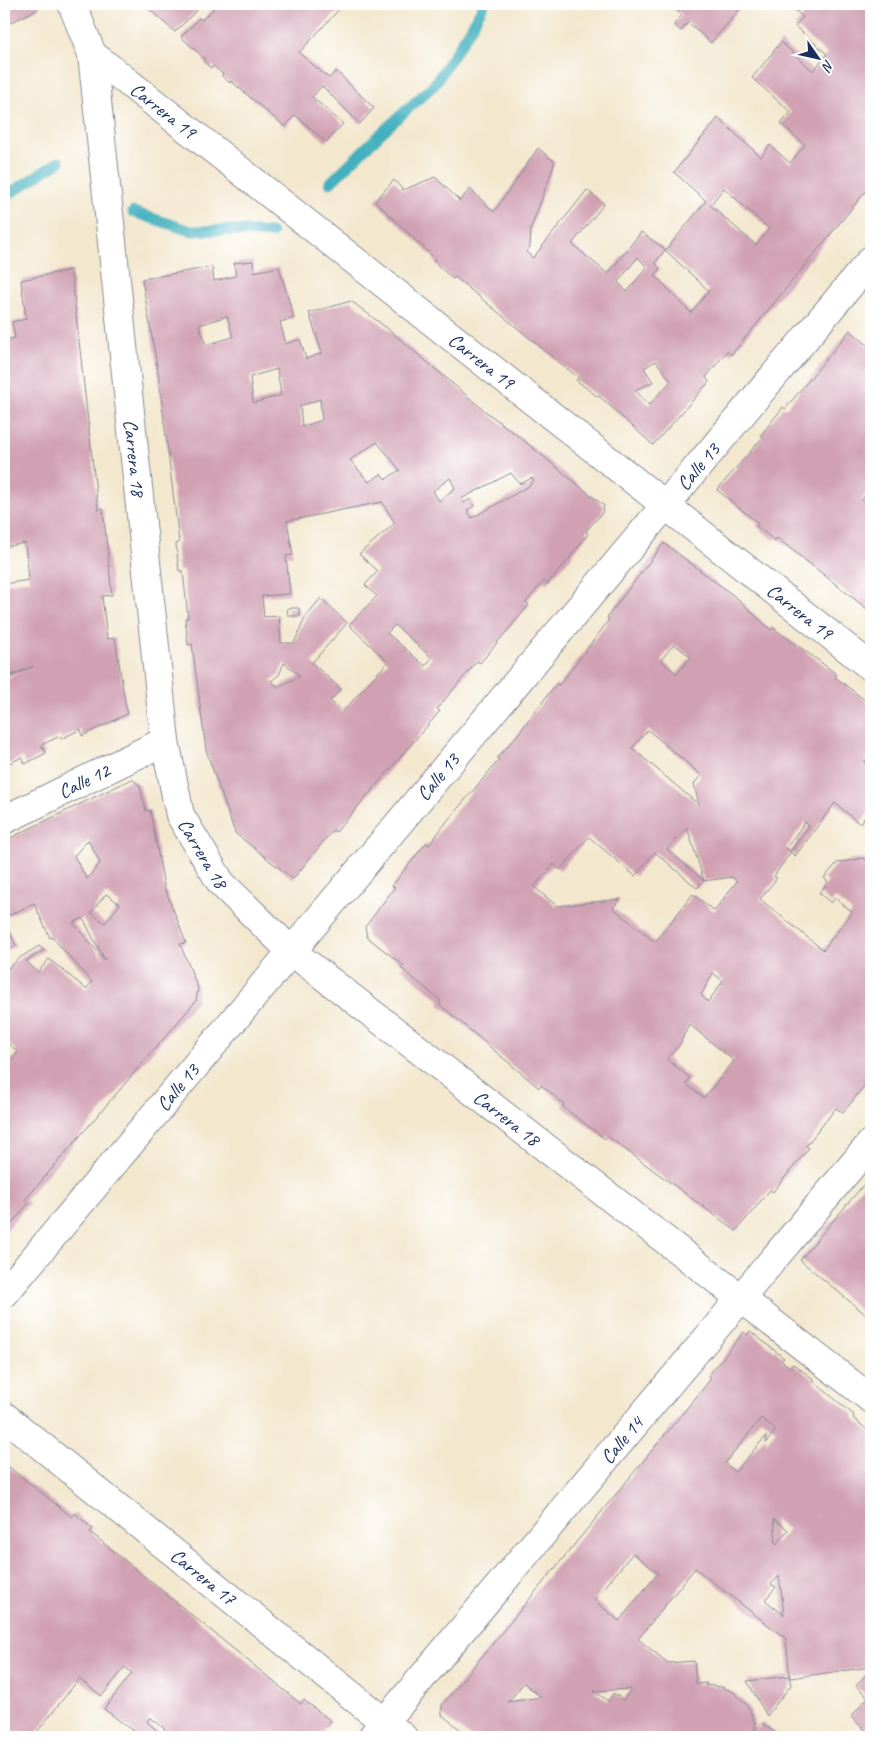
<svg xmlns="http://www.w3.org/2000/svg" width="875" height="1741" font-family="Caveat,sans-serif">
  <style>
    .lines { fill: none; stroke-linecap: round; stroke-linejoin: round }
    .stream { stroke: #42b0be; stroke-width: 11 }
    .building { fill: #d0a1b3; fill-rule: evenodd }
    .minor-casing { stroke: #878b96; stroke-width: 30 }
    .tertiary-casing { stroke: #878b96; stroke-width: 30 }
    .minor { stroke: #fff; stroke-width: 28 }
    .tertiary { stroke: #fff; stroke-width: 28 }
    .labels { text-anchor: middle; dominant-baseline: central; stroke-width: 4.5; stroke-linejoin: round; paint-order: stroke }
    .street-label { font-size: 20px; fill: #1b2f5e; stroke: #fff }
  </style>
  <rect width="100%" height="100%" fill="#fff"/>
  <filter id="ink" filterUnits="userSpaceOnUse"><feTurbulence type="fractalNoise" baseFrequency=".02" numOctaves="2"/><feDisplacementMap in="SourceGraphic" scale="10" xChannelSelector="R" yChannelSelector="G"/><feConvolveMatrix kernelMatrix="1 2 1 2 8 2 1 2 1" color-interpolation-filters="sRGB"/></filter>
  <filter id="wash" filterUnits="userSpaceOnUse"><feTurbulence type="fractalNoise" baseFrequency=".0096" numOctaves="4" result="noise"/><feDisplacementMap in="SourceGraphic" scale="20" xChannelSelector="R" yChannelSelector="G"/><feGaussianBlur stdDeviation="1.12" result="paint"/><feColorMatrix in="noise" values="0 0 0 0 0 0 0 0 0 0 0 0 0 0 0 0 0 1.4 0 .05"/><feComposite in="paint" operator="in"/></filter>
  <g filter="url(#wash)">
    <rect width="100%" height="100%" fill="#f3e7ce"/>
    <g class="lines">
      <!-- stream -->
      <path class="stream" d="M 330,183 L 378,136 L 434,85 L 471,28 L 484,4
        M 4,197 L 59,162
        M 133,212 L 191,231 L 227,230 L 272,233"/>
    </g>
    <g id="blocks">
      <!-- building -->
      <path class="building" d="M 4,4 L 37,4 L 38,9 L 4,26 Z
        M 143,4 L 203,4 L 175,32 Z
        M 218,4 L 344,4 L 299,53 L 329,78 L 336,71 L 374,108 L 360,124 L 322,86 L 312,97 L 343,124 L 326,142 L 295,115 L 285,127 L 231,81 L 230,83 L 222,76 L 223,74 L 213,66 L 211,68 L 203,61 L 205,59 L 181,37 L 199,18 L 202,20 Z
        M 676,4 L 744,4 L 711,43 L 688,22 L 681,31 L 674,25 L 682,15 L 672,7 Z
        M 788,4 L 871,4 L 871,185 L 737,348 L 731,355 L 727,351 L 706,377 L 709,382 L 653,445 L 599,396 L 598,397 L 576,380 L 579,378 L 565,367 L 455,277 L 453,279 L 433,261 L 435,259 L 375,201 L 394,180 L 403,190 L 435,177 L 460,201 L 470,189 L 494,212 L 538,148 L 555,162 L 531,228 L 530,247 L 526,252 L 533,258 L 587,190 L 604,204 L 572,244 L 608,274 L 641,232 L 666,250 L 706,201 L 674,172 L 718,118 L 761,157 L 770,145 L 790,163 L 805,145 L 781,124 L 791,112 L 752,78 L 781,42 L 813,71 L 827,54 L 795,26 L 803,17 ZM 724,188 L 769,229 L 756,245 L 710,205 ZM 665,250 L 709,291 L 691,313 L 655,275 L 660,269 L 655,263 ZM 638,257 L 647,267 L 627,292 L 618,282 ZM 656,361 L 671,381 L 649,405 L 635,390 L 653,382 L 644,368 Z
        M 253,261 L 254,272 L 279,267 L 294,318 L 280,322 L 286,344 L 300,339 L 306,359 L 322,353 L 309,313 L 351,301 L 388,329 L 485,411 L 522,439 L 604,506 L 602,513 L 586,531 L 588,534 L 569,559 L 547,584 L 544,581 L 526,602 L 529,605 L 480,663 L 477,661 L 437,709 L 440,711 L 336,832 L 333,830 L 293,879 L 235,833 L 206,750 L 192,644 L 188,645 L 185,618 L 188,618 L 183,571 L 179,571 L 176,544 L 179,543 L 177,525 L 158,372 L 142,279 L 212,267 L 214,281 L 236,276 L 234,263 ZM 227,316 L 233,337 L 206,345 L 199,325 ZM 277,369 L 281,395 L 253,403 L 250,377 ZM 320,399 L 322,420 L 302,427 L 300,406 ZM 377,442 L 400,470 L 386,479 L 381,474 L 369,482 L 350,460 ZM 511,473 L 520,484 L 532,478 L 534,480 L 529,486 L 472,518 L 467,510 L 475,506 L 470,499 L 464,503 L 461,499 ZM 450,478 L 455,488 L 439,501 L 433,491 ZM 382,502 L 395,523 L 359,554 L 378,571 L 365,585 L 377,596 L 349,625 L 388,662 L 343,711 L 330,701 L 341,689 L 312,663 L 347,623 L 321,598 L 306,616 L 294,643 L 281,643 L 279,616 L 264,617 L 262,596 L 290,594 L 286,556 L 293,555 L 287,521 ZM 395,625 L 432,658 L 425,666 L 387,633 ZM 284,663 L 300,676 L 278,687 L 271,681 L 279,675 Z
        M 71,270 L 98,510 L 103,508 L 112,595 L 102,596 L 107,639 L 115,638 L 127,714 L 82,736 L 81,729 L 61,739 L 60,736 L 41,745 L 46,753 L 25,764 L 22,757 L 4,766 L 4,680 L 34,666 L 4,678 L 4,584 L 29,580 L 25,543 L 4,547 L 4,340 L 15,338 L 12,322 L 26,319 L 21,280 Z
        M 850,330 L 871,348 L 871,486 L 862,500 L 871,507 L 871,515 L 865,523 L 871,527 L 871,612 L 777,538 L 775,541 L 760,529 L 756,526 L 758,523 L 717,490 L 763,437 L 761,435 L 780,411 L 783,407 L 785,409 Z
        M 664,543 L 738,599 L 771,630 L 773,627 L 776,630 L 830,669 L 837,675 L 835,677 L 871,705 L 871,753 L 864,762 L 871,767 L 871,809 L 860,824 L 835,803 L 795,856 L 790,852 L 809,826 L 805,822 L 786,848 L 791,852 L 774,876 L 777,878 L 760,899 L 823,950 L 852,912 L 835,898 L 831,903 L 819,893 L 828,882 L 824,878 L 837,863 L 864,858 L 871,865 L 871,1077 L 843,1113 L 836,1108 L 806,1146 L 809,1148 L 776,1188 L 773,1192 L 770,1190 L 736,1231 L 607,1136 L 605,1139 L 562,1106 L 564,1104 L 541,1085 L 539,1088 L 439,1004 L 441,1001 L 401,968 L 404,966 L 367,937 L 365,927 L 395,887 L 392,886 L 426,843 L 429,845 L 448,820 L 499,760 L 497,758 L 515,738 L 556,684 L 559,685 L 606,624 L 609,619 L 607,617 ZM 674,644 L 691,657 L 677,674 L 661,660 ZM 648,730 L 701,775 L 694,784 L 699,805 L 632,748 ZM 687,827 L 704,881 L 667,849 ZM 589,837 L 635,876 L 655,852 L 697,888 L 704,881 L 732,877 L 737,881 L 714,911 L 693,894 L 655,942 L 613,908 L 621,899 L 557,906 L 534,887 L 554,864 L 560,870 ZM 713,973 L 723,981 L 708,1002 L 701,995 ZM 689,1024 L 734,1061 L 704,1098 L 686,1084 L 690,1078 L 667,1059 L 680,1044 Z
        M 287,608 L 299,608 L 300,616 L 288,616 Z
        M 132,779 L 140,786 L 146,811 L 150,810 L 165,891 L 166,891 L 186,943 L 180,944 L 198,988 L 196,1001 L 25,1200 L 29,1203 L 4,1233 L 4,1069 L 18,1052 L 4,1039 L 4,972 L 21,957 L 39,946 L 44,950 L 26,961 L 38,972 L 49,959 L 86,989 L 92,982 L 52,937 L 50,938 L 34,903 L 4,918 L 4,841 ZM 88,840 L 100,863 L 87,879 L 74,856 ZM 106,894 L 120,904 L 105,923 L 91,913 ZM 83,918 L 93,938 L 105,960 L 73,923 Z
        M 4,919 L 16,946 L 4,952 Z
        M 871,1176 L 871,1319 L 800,1260 Z
        M 750,1331 L 784,1358 L 781,1361 L 790,1367 L 793,1364 L 815,1380 L 813,1381 L 854,1415 L 853,1418 L 871,1433 L 871,1667 L 790,1678 L 786,1639 L 695,1568 L 638,1639 L 668,1663 L 694,1661 L 696,1684 L 707,1683 L 705,1685 L 722,1687 L 735,1693 L 746,1704 L 750,1710 L 755,1725 L 755,1732 L 762,1723 L 781,1737 L 470,1737 L 442,1715 L 442,1705 L 706,1385 L 711,1378 L 708,1376 L 744,1332 L 747,1335 ZM 761,1418 L 776,1430 L 766,1443 L 766,1436 L 735,1472 L 725,1463 ZM 774,1519 L 788,1530 L 776,1545 L 775,1534 ZM 633,1553 L 658,1573 L 619,1621 L 594,1600 ZM 779,1576 L 782,1597 L 784,1615 L 765,1600 L 776,1587 L 771,1584 ZM 524,1683 L 541,1697 L 508,1702 ZM 631,1689 L 623,1700 L 614,1693 L 608,1701 L 594,1691 Z
        M 4,1463 L 72,1517 L 75,1513 L 80,1518 L 93,1529 L 90,1532 L 301,1704 L 304,1700 L 331,1721 L 317,1737 L 124,1737 L 137,1734 L 104,1709 L 132,1673 L 125,1667 L 102,1696 L 79,1679 L 33,1737 L 4,1737 L 4,1728 L 9,1719 L 4,1715 L 4,1559 L 7,1555 L 4,1552 ZM 150,1717 L 167,1731 L 160,1733 L 147,1722 Z
        M 871,1668 L 871,1735 L 851,1717 L 868,1697 L 856,1686 Z
        M 789,1676 L 791,1685 L 767,1716 L 747,1681 Z"/>
    </g>
  </g>
  <g filter="url(#ink)">
    <use href="#blocks" fill-opacity="0" stroke="#878b96" stroke-width="1"/>
    <g class="lines">
      <!-- minor casing -->
      <g class="minor-casing">
        <g id="minor">
          <path id="s1" d="M 92,54 L 871,667"/>
          <path id="s2" d="M 4,820 L 165,741"/>
        </g>
      </g>
      <!-- tertiary casing -->
      <g class="tertiary-casing">
        <g id="tertiary">
          <path id="s3" d="M 72,4 L 92,54 L 165,741 L 180,815 L 221,883 L 291,951 L 871,1399"/>
          <path id="s4" d="M 4,1294 L 871,260"/>
          <path id="s5" d="M 4,1416 L 403,1737"/>
          <path id="s6" d="M 372,1737 L 871,1143"/>
        </g>
      </g>
      <!-- minor -->
      <use href="#minor" class="minor"/>
      <!-- tertiary -->
      <use href="#tertiary" class="tertiary"/>
    </g>
  </g>
  <g class="labels">
    <!-- street labels -->
    <g class="street-label">
      <text stroke="none"><textPath href="#s1" startOffset="91">Carrera 19</textPath></text>
      <text stroke="none"><textPath href="#s1" startOffset="496">Carrera 19</textPath></text>
      <text stroke="none"><textPath href="#s3" startOffset="460">Carrera 18</textPath></text>
      <text stroke="none"><textPath href="#s4" startOffset="1080">Calle 13</textPath></text>
      <text stroke="none"><textPath href="#s1" startOffset="901">Carrera 19</textPath></text>
      <text stroke="none"><textPath href="#s4" startOffset="675">Calle 13</textPath></text>
      <text stroke="none"><textPath href="#s2" startOffset="89">Calle 12</textPath></text>
      <text stroke="none"><textPath href="#s3" startOffset="865">Carrera 18</textPath></text>
      <text stroke="none"><textPath href="#s4" startOffset="270">Calle 13</textPath></text>
      <text stroke="none"><textPath href="#s3" startOffset="1270">Carrera 18</textPath></text>
      <text stroke="none"><textPath href="#s6" startOffset="388">Calle 14</textPath></text>
      <text stroke="none"><textPath href="#s5" startOffset="256">Carrera 17</textPath></text>
    </g>
  </g>
  <!-- margin -->
  <rect width="875" height="1741" fill="none" stroke="#fff" stroke-width="20"/>
  <!-- north arrow -->
  <g transform="translate(818 58) rotate(124)" stroke="#ffffff" stroke-width="4" paint-order="stroke">
  <path d="M0-4L9 19L0 12L-9 19Z" fill="#1b2f5e"/>
  <text y="-8" font-size="14" font-weight="bold" text-anchor="middle" fill="#1b2f5e">N</text>
  </g>
</svg>
